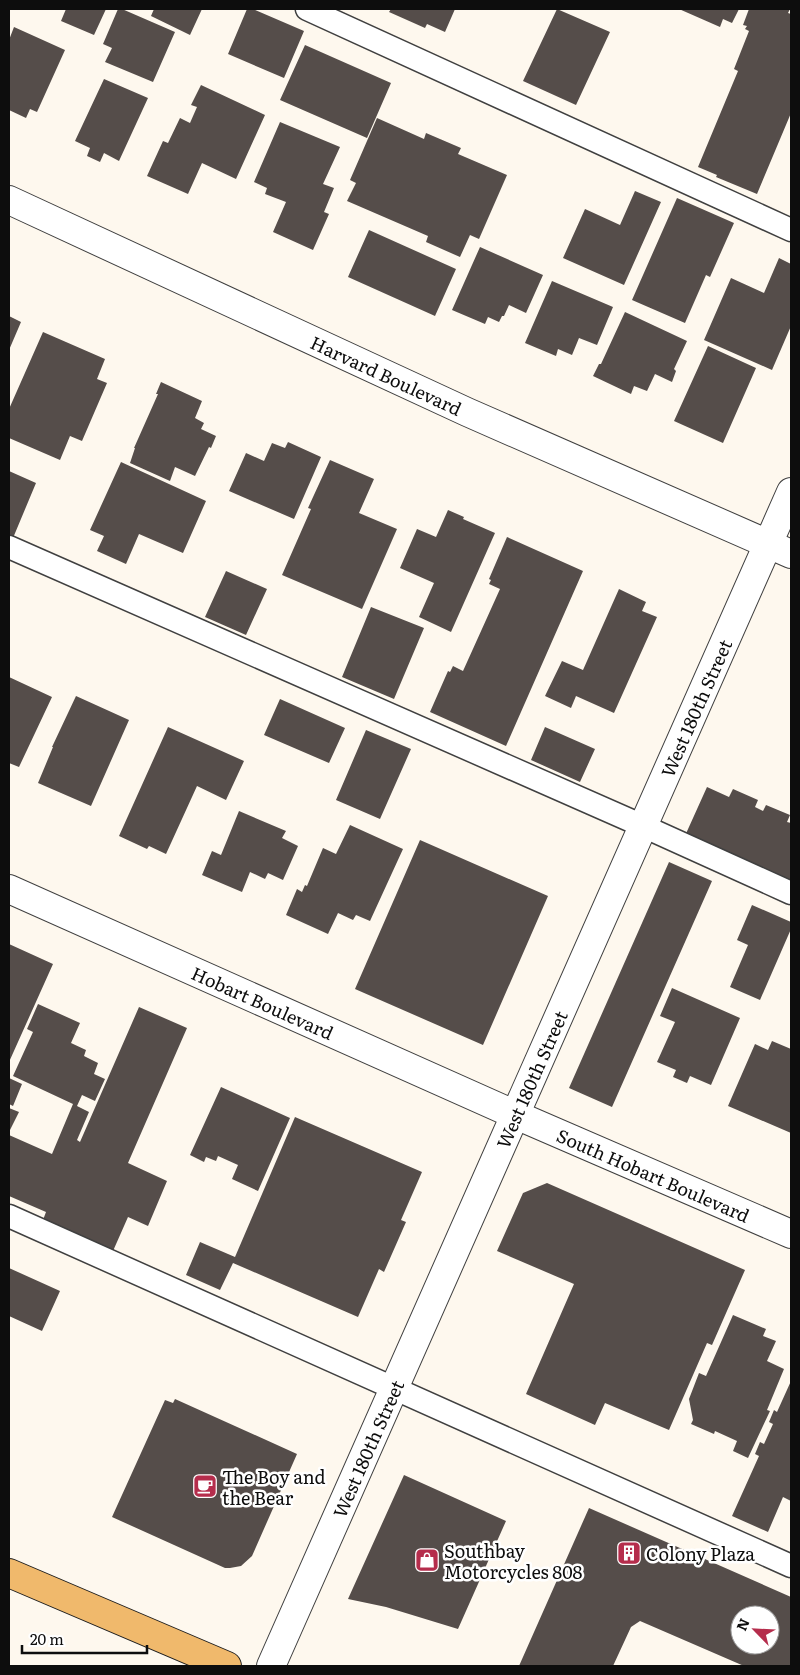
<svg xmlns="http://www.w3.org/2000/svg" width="800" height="1675" font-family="Literata,serif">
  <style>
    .building { fill: #554d4a; fill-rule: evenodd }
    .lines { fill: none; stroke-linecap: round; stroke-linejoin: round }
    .lane-casing { stroke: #404040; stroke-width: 25 }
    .street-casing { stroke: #404040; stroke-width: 30 }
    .primary-casing { stroke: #1e1e1e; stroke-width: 30 }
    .lane { stroke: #fff; stroke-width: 22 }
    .street { stroke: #fff; stroke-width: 28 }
    .primary { stroke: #f0b96c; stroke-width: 28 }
    .labels { text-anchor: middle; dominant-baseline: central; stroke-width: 5; stroke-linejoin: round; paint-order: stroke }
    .street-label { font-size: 18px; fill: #0d0d0d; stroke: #fff }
    .poi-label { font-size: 18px; fill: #0d0d0d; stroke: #fff; text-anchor: start }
  </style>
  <rect width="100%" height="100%" fill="#fef8ee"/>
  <!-- building -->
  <path class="building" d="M 66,9 L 106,9 L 94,35 L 61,21 Z
    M 118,9 L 122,9 L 175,32 L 153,82 L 105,62 L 112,48 L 103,44 Z
    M 154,9 L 202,9 L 190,35 L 151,16 Z
    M 247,9 L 253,9 L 304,31 L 284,78 L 228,54 Z
    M 391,9 L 455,9 L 445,32 L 427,24 L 425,28 L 389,12 Z
    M 557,9 L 610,32 L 576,105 L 523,81 Z
    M 679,9 L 739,9 L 732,23 L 723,19 L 720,27 Z
    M 749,9 L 790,9 L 788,13 L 791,14 L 791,113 L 757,194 L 716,177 L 717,175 L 698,167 L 738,71 L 734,69 L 749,31 L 745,29 L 747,26 L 743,25 Z
    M 14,27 L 65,50 L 37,112 L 30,109 L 26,118 L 9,110 L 9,40 Z
    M 305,45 L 391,83 L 367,138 L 280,100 Z
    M 104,79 L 148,98 L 119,161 L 104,153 L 100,162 L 87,156 L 90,148 L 75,141 Z
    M 201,85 L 265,115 L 236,179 L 202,163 L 188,194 L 147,176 L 163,141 L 168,143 L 180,118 L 190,123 L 197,107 L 191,105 Z
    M 377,118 L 424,139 L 426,133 L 461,148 L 458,154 L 507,175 L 479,239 L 470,235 L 460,257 L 426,242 L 428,236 L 347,201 L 356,183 L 350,180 Z
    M 280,122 L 340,147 L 323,184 L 334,188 L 324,212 L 329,214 L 313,250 L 273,232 L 286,202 L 265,194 L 267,188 L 254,182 Z
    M 635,191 L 661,202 L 624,285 L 563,258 L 585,209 L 620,225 Z
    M 677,198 L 734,223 L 710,277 L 706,275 L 685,323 L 632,300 Z
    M 369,230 L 456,269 L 435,316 L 348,277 Z
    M 480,247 L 543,275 L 526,313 L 509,305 L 504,316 L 502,316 L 499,322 L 488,317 L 485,324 L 452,310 Z
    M 779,258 L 791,264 L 791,326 L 772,370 L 704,340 L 731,278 L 764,293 Z
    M 552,281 L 613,307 L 597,345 L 579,338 L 572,355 L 558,349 L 556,356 L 525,343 Z
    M 625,312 L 687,341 L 674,369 L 676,371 L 672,382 L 655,374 L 647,391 L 634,386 L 631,394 L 593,376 L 599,364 L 601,364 Z
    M 9,316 L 21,322 L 9,350 Z
    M 43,332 L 105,359 L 97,379 L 107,383 L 82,441 L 70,436 L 60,460 L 9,438 L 9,409 Z
    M 708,346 L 756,368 L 723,443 L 674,421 Z
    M 161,382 L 202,401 L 195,418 L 204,423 L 201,429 L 216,436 L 211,448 L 209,447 L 195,476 L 175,467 L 170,481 L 130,463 L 135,448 L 134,448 L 158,394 L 156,394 Z
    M 288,442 L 321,457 L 294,519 L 229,491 L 246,453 L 264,461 L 272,443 L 285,448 Z
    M 330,460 L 374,479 L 359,513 L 397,529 L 362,609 L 282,575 L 311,509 L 308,508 Z
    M 121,462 L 206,501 L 183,553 L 139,534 L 126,564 L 97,551 L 104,536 L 90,530 Z
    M 9,471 L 36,483 L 13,538 L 9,536 Z
    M 448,510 L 464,517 L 463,519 L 495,533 L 451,632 L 419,617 L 434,583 L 400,568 L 417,529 L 436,537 Z
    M 507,537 L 583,571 L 506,746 L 430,712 L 448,671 L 450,672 L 453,666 L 463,671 L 500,589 L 489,584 L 491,580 L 489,579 Z
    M 226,571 L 267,589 L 246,635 L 205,617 Z
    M 619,589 L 646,602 L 642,611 L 657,617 L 614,713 L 576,696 L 571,708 L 545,696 L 562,661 L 583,670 Z
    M 371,607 L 424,628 L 394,699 L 342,677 Z
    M 9,677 L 52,697 L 19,767 L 9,763 Z
    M 76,696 L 129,720 L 91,806 L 38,783 L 53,747 L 52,747 Z
    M 280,699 L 345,728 L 329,763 L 264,735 Z
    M 168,727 L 244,761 L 226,800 L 197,786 L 166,854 L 149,846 L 147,849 L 119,836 Z
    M 545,727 L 595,749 L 580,782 L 531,760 Z
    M 366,730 L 411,749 L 380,819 L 336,800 Z
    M 707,787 L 729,797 L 733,789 L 758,800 L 755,807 L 763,811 L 766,805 L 790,815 L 787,822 L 791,823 L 791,886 L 684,838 Z
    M 239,811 L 286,831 L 282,838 L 298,846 L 283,880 L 268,873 L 265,879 L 250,872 L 242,892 L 202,875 L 212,851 L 221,855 Z
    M 350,825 L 403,849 L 370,921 L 356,915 L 353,920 L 338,913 L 328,934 L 286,915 L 297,889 L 302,892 L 305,885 L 307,886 L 323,848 L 336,854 Z
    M 420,840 L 548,896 L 483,1045 L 355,989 Z
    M 669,862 L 712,881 L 612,1107 L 569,1088 Z
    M 752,905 L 791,922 L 791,929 L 760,1000 L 730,987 L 748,945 L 737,940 Z
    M 9,944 L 53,964 L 9,1062 Z
    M 672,988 L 740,1018 L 711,1085 L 690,1076 L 687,1083 L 673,1077 L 676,1070 L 657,1062 L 675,1022 L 660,1016 Z
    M 38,1004 L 80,1023 L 71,1043 L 86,1050 L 84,1056 L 98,1063 L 94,1074 L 105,1079 L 95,1101 L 82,1095 L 77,1106 L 89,1112 L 77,1140 L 80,1142 L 139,1007 L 187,1028 L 128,1163 L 167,1181 L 148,1226 L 128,1217 L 113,1251 L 43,1220 L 46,1212 L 9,1196 L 9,1135 L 52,1154 L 73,1104 L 13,1076 L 33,1032 L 27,1029 Z
    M 772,1041 L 791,1049 L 791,1133 L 728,1106 L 755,1044 L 768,1050 Z
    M 9,1078 L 22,1084 L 13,1106 L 9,1104 Z
    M 221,1087 L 290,1118 L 258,1191 L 232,1179 L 238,1165 L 218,1156 L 216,1161 L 206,1157 L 204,1162 L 190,1155 Z
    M 9,1108 L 19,1112 L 10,1130 L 9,1129 Z
    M 295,1117 L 422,1172 L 401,1220 L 406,1222 L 384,1272 L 379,1269 L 358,1317 L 233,1263 L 220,1290 L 186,1275 L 200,1242 L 235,1257 Z
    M 547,1183 L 745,1270 L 712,1345 L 707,1343 L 669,1430 L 605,1403 L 595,1425 L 526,1394 L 574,1284 L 497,1251 L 523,1193 Z
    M 9,1268 L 60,1291 L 42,1331 L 9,1316 Z
    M 733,1315 L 766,1329 L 763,1336 L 776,1341 L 767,1361 L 784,1369 L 767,1410 L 770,1411 L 748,1458 L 733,1451 L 737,1441 L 715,1431 L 714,1434 L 691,1424 L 693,1420 L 689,1399 L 699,1373 L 706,1376 Z
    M 791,1381 L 791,1501 L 783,1497 L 768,1532 L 732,1516 L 759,1456 L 755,1454 L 760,1442 L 764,1444 L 773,1424 L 769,1422 L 774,1410 L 777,1412 Z
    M 175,1399 L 297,1454 L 252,1556 L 241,1566 L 230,1568 L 225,1568 L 112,1517 L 165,1400 L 173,1403 Z
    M 404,1475 L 506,1521 L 458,1629 L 386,1607 L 348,1599 Z
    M 589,1508 L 791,1597 L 791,1666 L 744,1666 L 640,1621 L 631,1627 L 613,1666 L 519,1666 ZM 740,1615 L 770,1615 L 770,1645 L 740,1645 Z"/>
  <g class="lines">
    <!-- lane casing -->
    <g class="lane-casing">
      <path id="lane" d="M 307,9 L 791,230
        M 9,547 L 643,826 L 791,893
        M 9,1216 L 791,1566"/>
    </g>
    <!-- street casing -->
    <g class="street-casing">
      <g id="street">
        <path id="s1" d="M 9,200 L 467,412 L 791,554"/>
        <path id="s2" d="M 9,889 L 516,1115 L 791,1234"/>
        <path id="s3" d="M 271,1666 L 791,492"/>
      </g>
    </g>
    <!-- primary casing -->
    <g class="primary-casing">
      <path id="primary" d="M 9,1573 L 227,1666"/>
    </g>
    <!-- lane -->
    <use href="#lane" class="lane"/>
    <!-- street -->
    <use href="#street" class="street"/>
    <!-- primary -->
    <use href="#primary" class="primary"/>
  </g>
  <!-- icons -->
  <defs>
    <g id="cafe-square" transform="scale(1.25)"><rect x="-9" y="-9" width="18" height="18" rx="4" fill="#b52d4c" stroke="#fff"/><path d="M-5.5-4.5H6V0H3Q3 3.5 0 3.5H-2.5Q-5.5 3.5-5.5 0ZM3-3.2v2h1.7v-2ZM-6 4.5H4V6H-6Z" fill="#fff"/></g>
    <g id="building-square" transform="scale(1.25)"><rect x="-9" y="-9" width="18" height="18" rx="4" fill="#b52d4c" stroke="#fff"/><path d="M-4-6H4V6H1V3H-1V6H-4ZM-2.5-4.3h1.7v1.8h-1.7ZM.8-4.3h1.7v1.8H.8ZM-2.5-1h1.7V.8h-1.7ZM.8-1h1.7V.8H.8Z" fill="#fff"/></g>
    <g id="shop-square" transform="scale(1.25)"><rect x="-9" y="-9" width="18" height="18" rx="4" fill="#b52d4c" stroke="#fff"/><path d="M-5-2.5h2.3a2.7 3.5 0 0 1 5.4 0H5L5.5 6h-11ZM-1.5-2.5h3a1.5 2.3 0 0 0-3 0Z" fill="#fff"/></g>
  </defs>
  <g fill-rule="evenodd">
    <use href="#cafe-square" x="205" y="1486"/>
    <use href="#building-square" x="629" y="1553"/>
    <use href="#shop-square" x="427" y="1560"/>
  </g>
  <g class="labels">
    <!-- street labels -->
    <g class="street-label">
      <text stroke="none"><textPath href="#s1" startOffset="416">Harvard Boulevard</textPath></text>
      <text stroke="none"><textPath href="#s3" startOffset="1048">West 180th Street</textPath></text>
      <text stroke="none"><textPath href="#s2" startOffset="278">Hobart Boulevard</textPath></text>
      <text stroke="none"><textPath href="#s3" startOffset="642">West 180th Street</textPath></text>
      <text stroke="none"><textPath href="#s2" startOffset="705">South Hobart Boulevard</textPath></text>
      <text stroke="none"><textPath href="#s3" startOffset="238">West 180th Street</textPath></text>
    </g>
    <!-- poi labels -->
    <g class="poi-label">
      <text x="222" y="1476">The Boy and<tspan x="222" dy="21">the Bear</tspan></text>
      <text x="444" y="1550">Southbay<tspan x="444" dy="21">Motorcycles 808</tspan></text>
      <text x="646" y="1553">Colony Plaza</text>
    </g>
  </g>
  <!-- border -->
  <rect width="800" height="1675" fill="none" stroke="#0d0d0d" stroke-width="20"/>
  <!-- north arrow -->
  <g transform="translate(755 1630) rotate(294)"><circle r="24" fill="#ffffff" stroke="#9e9e9e"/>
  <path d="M0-4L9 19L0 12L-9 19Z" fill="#b52d4c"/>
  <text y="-8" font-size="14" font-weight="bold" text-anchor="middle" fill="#0d0d0d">N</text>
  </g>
  <!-- scale -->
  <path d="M22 1645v8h125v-8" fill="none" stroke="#0d0d0d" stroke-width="2.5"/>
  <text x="30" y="1645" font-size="15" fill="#0d0d0d" stroke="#ffffff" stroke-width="4" paint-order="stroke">20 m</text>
</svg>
